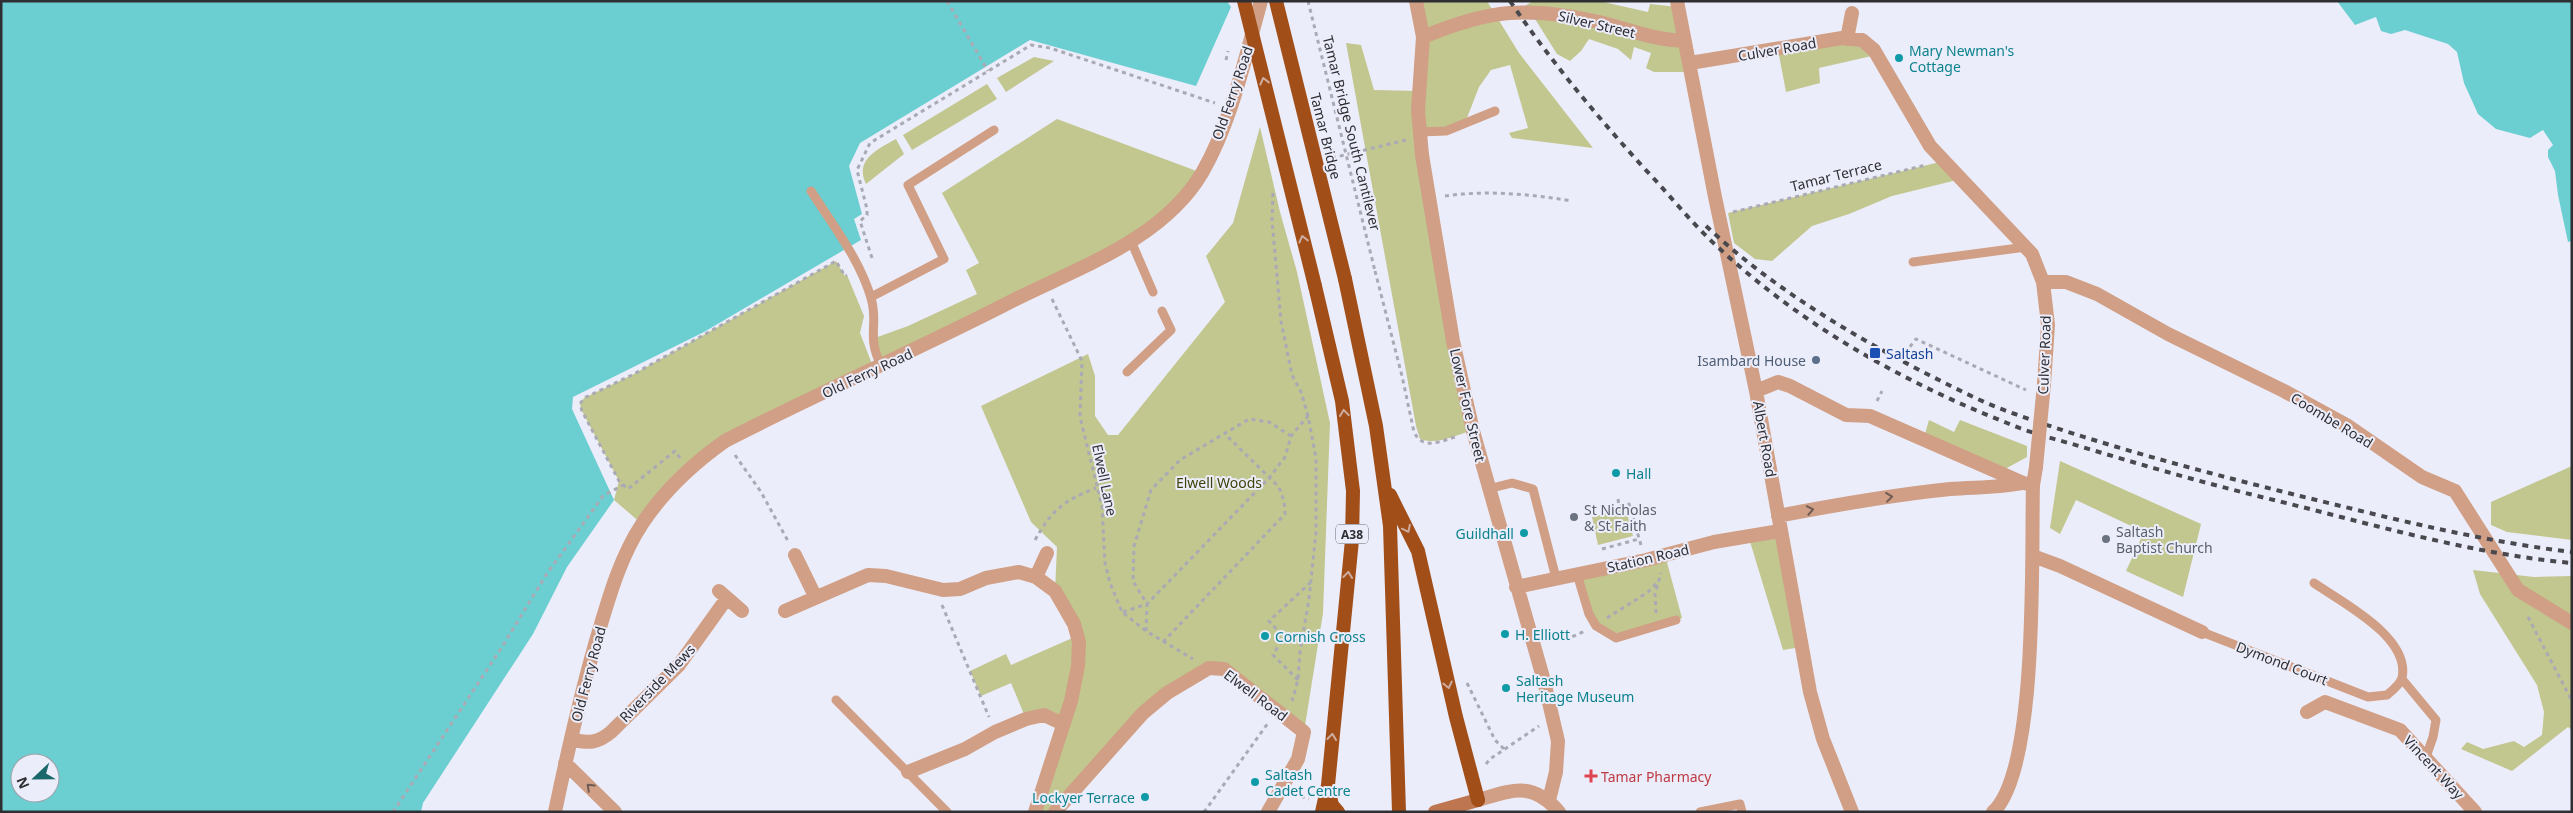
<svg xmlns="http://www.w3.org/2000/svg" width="2573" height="813" font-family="'Noto Sans',sans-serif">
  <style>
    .green { fill: #c2c68f }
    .water { fill: #6bcfd2; fill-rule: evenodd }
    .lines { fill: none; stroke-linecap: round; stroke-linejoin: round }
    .path { stroke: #aaaab4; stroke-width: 3; stroke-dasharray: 4 4; stroke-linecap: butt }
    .service { stroke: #d09f85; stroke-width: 9 }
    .minor { stroke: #d09f85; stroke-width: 14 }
    .tertiary { stroke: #d09f85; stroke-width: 14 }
    .secondary { stroke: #be7650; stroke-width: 14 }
    .trunk { stroke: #a24e19; stroke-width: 14 }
    .rail { stroke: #48484e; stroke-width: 4; stroke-dasharray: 6 6; stroke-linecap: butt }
    .path-bridge { stroke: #aaaab4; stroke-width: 3; stroke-dasharray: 4 4; stroke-linecap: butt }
    .minor-bridge { stroke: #d09f85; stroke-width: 14 }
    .trunk-bridge { stroke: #a24e19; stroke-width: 14 }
    .oneway { stroke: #ceada0 }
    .oneway2 { stroke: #6f5b54 }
    .culture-dot { fill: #0f9aa8; stroke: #ecedfa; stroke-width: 2 }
    .transit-dot { fill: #1a4fb4; stroke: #ecedfa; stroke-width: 2 }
    .service-dot { fill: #5c6f8a; stroke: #ecedfa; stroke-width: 2 }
    .worship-dot { fill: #6b7280; stroke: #ecedfa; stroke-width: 2 }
    .health-dot { fill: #e0444e; stroke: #ecedfa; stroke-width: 2 }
    .labels { text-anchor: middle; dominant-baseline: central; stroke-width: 4; stroke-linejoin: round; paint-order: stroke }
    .shield { fill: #ecedfa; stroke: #67676f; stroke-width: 1 }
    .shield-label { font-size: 12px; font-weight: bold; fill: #2e2e33 }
    .street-label { font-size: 14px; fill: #2e2e33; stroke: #ecedfa }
    .culture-label { font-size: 14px; fill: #0d838f; stroke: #ecedfa; text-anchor: start }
    .transit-label { font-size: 14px; fill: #164399; stroke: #ecedfa; text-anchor: start }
    .service-label { font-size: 14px; fill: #4e5e75; stroke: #ecedfa; text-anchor: end }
    .park-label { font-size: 14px; fill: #3f4209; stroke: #ecedfa }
    .worship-label { font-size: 14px; fill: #5b616d; stroke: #ecedfa; text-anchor: start }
    .health-label { font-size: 14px; fill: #be3a42; stroke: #ecedfa; text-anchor: start }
  </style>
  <rect width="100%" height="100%" fill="#ecedfa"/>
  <!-- green -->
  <path class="green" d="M 1416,1 L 1487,1 L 1519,53 L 1593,148 L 1512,138 L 1509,133 L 1528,128 L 1510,65 L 1491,70 L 1479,87 L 1465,123 L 1420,133 L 1470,431 C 1454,436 1437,445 1420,439 L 1416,426 L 1346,43 L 1361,45 L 1374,90 L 1419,91 Z
    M 1533,1 L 1599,1 L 1648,12 L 1650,4 L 1678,7 L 1691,72 L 1654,72 L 1646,68 L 1651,53 L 1634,47 L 1631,60 L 1618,49 L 1589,39 L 1581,51 L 1570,61 L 1557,54 L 1530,11 L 1515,12 Z
    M 1842,38 L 1876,55 L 1819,68 L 1820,83 L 1786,92 L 1778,50 Z
    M 1034,57 L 1054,61 L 1006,92 L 997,78 Z
    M 987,84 L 997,99 L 912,150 L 903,135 Z
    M 1057,119 L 1202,173 L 1131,241 L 881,365 L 872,339 L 908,326 L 977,294 L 966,270 L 979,263 L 942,193 Z
    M 1260,127 L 1280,212 L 1297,272 L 1330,423 L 1323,613 L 1304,732 L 1225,669 L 1177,686 L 1055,812 L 1035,812 L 1062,724 L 1026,719 L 1011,683 L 981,696 L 970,671 L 1006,654 L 1011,665 L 1077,636 L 1055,591 L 1057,547 L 1031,522 L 981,406 L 1088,354 L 1095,376 L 1095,416 L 1108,435 L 1118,435 L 1225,302 L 1206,256 L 1233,223 Z
    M 896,139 L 904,154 L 866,184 C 854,160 878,149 896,139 Z
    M 1944,161 L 1961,179 L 1892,196 L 1849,214 L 1812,226 L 1772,261 L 1755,259 L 1734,243 L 1728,213 Z
    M 836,261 L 845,276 L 847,275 L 864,316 L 860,333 L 874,369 L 725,441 L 642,524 L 614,500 L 619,481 L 582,411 L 580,404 L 584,398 L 632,375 Z
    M 1929,420 L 1954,432 L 1960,420 L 2027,446 L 2027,457 L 2005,469 L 1925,434 Z
    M 2060,461 L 2201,524 L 2183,597 L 2126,571 L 2144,532 L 2076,500 L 2060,534 L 2050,528 Z
    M 2572,466 L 2572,540 L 2507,532 L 2491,525 L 2491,502 Z
    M 1626,509 L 1633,536 L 1598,545 L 1592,517 Z
    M 1780,531 L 1801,647 L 1783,650 L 1748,535 Z
    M 1665,555 L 1682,618 L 1616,638 L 1596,626 L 1577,574 Z
    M 2473,570 L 2534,577 L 2572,576 L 2572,730 L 2568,727 L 2512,771 L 2461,749 L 2467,742 L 2483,749 L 2514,741 L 2524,747 L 2542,735 L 2544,712 L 2537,685 L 2480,594 Z"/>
  <!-- water -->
  <path class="water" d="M 1,1 L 1227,1 L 1231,7 L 1196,86 L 1030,40 L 860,143 L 849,166 L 862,214 L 854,219 L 861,240 L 704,332 L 573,397 L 572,409 L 614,500 L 567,567 L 533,634 L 423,803 L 421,812 L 1,812 ZM 20,763 L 50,763 L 50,793 L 20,793 Z
    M 2337,1 L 2572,1 L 2572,241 L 2568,242 L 2558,195 L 2555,171 L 2548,157 L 2548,150 L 2553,145 L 2543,130 L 2530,138 L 2496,129 L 2478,114 L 2464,83 L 2457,52 L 2448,44 L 2405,30 L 2391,34 L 2381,31 L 2376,17 L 2355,25 Z"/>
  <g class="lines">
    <!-- path -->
    <path class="path" d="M 947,1 L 988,71
      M 1226,60 L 1228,51
      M 1332,158 L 1406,140
      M 1273,193 L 1272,220 L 1281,321 L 1292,375 L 1301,392 L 1308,416 L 1316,458 L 1316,532 L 1309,599 L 1300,651 L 1298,680 L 1292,701
      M 1445,196 C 1487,190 1530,194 1572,201
      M 1733,212 L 1926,165
      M 872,258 L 860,221 L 867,215 L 867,209 L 857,170 L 870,143 L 1031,45 L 1050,48 L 1215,103
      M 1375,271 L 1402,376 L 1414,432 C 1423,451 1441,441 1458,436
      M 1052,299 L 1082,361 L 1080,417 L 1102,506 L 1105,563 L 1110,583 L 1122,612 L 1146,631 L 1193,659
      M 1905,353 L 1916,339 L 2026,390
      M 1877,401 L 1882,391
      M 735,455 L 761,492 L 788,541
      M 680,458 L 675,451 L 628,489 L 619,481 L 582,411 L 580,404 L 584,398 L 632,375 L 836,261 L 845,276 L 847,275
      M 1618,499 L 1619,506 L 1629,504 L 1641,545
      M 1035,540 C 1052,510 1063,501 1096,488
      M 1602,549 L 1639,539
      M 942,605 L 989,717
      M 1123,612 L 1147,604 L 1270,477 L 1285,457 L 1291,436 L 1308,416
      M 1656,613 L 1655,594 L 1661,573
      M 2528,617 L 2572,701
      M 1607,618 L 1648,592 L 1659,581
      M 1146,631 L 1147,604 L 1133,581 L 1134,546 L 1151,490 L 1180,460 L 1249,419 L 1269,422 L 1291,436
      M 1565,640 L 1585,631
      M 1163,642 L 1285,514 L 1284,501 L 1279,487 L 1225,434
      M 1298,680 L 1273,655 L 1280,643 L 1278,631 L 1269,621 L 1310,583
      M 1467,683 L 1495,740 L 1504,749
      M 1486,764 L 1490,759 L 1539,726
      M 1301,787 L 1303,797 L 1309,799
      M 393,812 L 502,647 L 546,575 L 603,496 L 623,485
      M 1204,812 L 1268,723"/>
    <!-- service -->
    <path class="service" d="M 1420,132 L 1446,131 L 1495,111
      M 811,191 C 833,225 860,260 871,298 C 879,324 866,336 881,365
      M 1131,241 L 1153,292
      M 1913,262 L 2026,247
      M 871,297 L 944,259 L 908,185 L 994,130
      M 1127,372 L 1171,330 L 1162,311
      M 1488,489 L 1512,483 L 1533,489 L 1556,578
      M 1577,574 L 1589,614 L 1596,626 L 1616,638 L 1676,620
      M 2202,632 L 2368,697 L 2387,695 C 2392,691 2400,684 2402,678 C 2411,637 2341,602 2314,583
      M 2402,679 L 2436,720 L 2433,737 L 2426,757
      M 836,700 L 947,812
      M 1700,812 L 1740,804 L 1742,812"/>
    <!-- minor -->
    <path class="minor" d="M 1416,1 L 1423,37 L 1418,110 L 1422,155 L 1453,341 L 1473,431 L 1544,681 L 1558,741 L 1556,772 L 1549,800
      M 1677,1 L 1715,197 L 1756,391 L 1810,692 L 1823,739 L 1852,812
      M 1423,37 C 1490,9 1527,6 1599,22 C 1628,29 1654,40 1685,41
      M 1847,39 L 1852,13
      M 1690,63 L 1842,38 L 1862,40 L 1874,50 L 1930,146 L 2032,254 L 2043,282 L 2048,325 L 2044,384
      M 2043,282 L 2066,282 L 2097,294 L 2168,334 L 2284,391 L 2348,426 L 2422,477 L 2455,491 L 2518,590 L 2572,623
      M 1756,391 L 1778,382 L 1790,386 L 1846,415 L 1870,416 L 2023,483 L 2033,485
      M 1778,516 C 1835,505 1892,495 1950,489 C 1974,487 1998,488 2023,483
      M 795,555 L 815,596
      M 2033,556 L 2060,566 L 2202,632
      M 1036,577 L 1047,553
      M 1516,587 L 1646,560 L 1714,542 L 1780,531
      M 719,591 L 742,611
      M 785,611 L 868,575 L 886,576 L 943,590 L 960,589 L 986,578 L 1019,572 L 1036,577 L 1055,591 L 1074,624 L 1079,642 L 1078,666 L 1071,701 L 1035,812
      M 2307,712 L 2325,702 L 2400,730 L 2475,812
      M 572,739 C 588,744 598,743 611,732 L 679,665 L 727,598
      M 565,763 L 615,812
      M 908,772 L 965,749 L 995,732 L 1026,719 L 1044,715 L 1063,724
      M 555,812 C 567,754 580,697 596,641 C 608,601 619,559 642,524 C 663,492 694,463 725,441 C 820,392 919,349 1014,300 C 1080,267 1163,239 1202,173 C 1232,121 1245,58 1261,1
      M 1055,812 L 1143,713 L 1167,693 L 1209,668 L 1224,669 L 1304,732 L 1298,759 L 1268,812
      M 1993,812 C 2039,770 2031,550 2033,485 L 2036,467"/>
    <!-- tertiary -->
    <path class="tertiary" d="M 1478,800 C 1513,790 1532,781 1559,812"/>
    <!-- secondary -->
    <path class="secondary" d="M 1435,812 L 1478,800"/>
    <!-- trunk -->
    <path class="trunk" d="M 1345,279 L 1376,426 L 1390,526 L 1399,812
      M 1315,286 L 1342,401 L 1353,491 L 1352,540 L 1328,785 L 1322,812
      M 1390,495 L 1418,551 L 1456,717 L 1478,800
      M 1328,788 L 1332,805 L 1338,812"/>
    <!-- rail -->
    <path class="rail" d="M 1510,1 C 1550,60 1595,114 1643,167 C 1669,194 1692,224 1720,249 C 1803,326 1903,382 2007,423 C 2030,433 2055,439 2079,446 C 2145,466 2211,485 2278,501 C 2375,525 2472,554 2572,563
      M 1706,226 C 1771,287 1851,335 1929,375 C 1957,389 1985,404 2015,414 C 2108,447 2204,472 2300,496 C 2390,518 2479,541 2572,552"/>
    <!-- path-bridge -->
    <path class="path-bridge" d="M 1308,1 L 1375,271"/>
    <!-- minor-bridge -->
    <path class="minor-bridge" d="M 2036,467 L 2044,384"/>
    <!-- trunk-bridge -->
    <path class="trunk-bridge" d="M 1244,1 L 1315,286
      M 1276,1 L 1345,279"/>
  </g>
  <!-- one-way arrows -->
  <defs><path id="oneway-chevron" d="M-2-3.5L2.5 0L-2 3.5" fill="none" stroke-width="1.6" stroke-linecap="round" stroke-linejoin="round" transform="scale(1.25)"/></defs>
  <g class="oneway">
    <use href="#oneway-chevron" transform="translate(1264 81) rotate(-104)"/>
    <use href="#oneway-chevron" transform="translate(1303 239) rotate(-104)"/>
    <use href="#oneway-chevron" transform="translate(1344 413) rotate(-97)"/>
    <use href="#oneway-chevron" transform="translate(1407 529) rotate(64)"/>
    <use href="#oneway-chevron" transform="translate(1348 575) rotate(-84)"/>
    <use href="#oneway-chevron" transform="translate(1448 685) rotate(77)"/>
    <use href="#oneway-chevron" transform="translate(1332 737) rotate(-84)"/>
  </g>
  <g class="oneway2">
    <use href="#oneway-chevron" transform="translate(1889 497) rotate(-7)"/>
    <use href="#oneway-chevron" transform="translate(1810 510) rotate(-11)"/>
    <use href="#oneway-chevron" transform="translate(590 787) rotate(-136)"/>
  </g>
  <!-- markers -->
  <g class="culture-dot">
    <circle cx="1899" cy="58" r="5"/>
    <circle cx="1616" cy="473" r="5"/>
    <circle cx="1524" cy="533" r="5"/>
    <circle cx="1505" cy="634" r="5"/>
    <circle cx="1265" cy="636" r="5"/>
    <circle cx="1506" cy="688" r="5"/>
    <circle cx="1255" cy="782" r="5"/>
    <circle cx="1145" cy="797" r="5"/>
  </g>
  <rect class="transit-dot" x="1869" y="347" width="12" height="12" rx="2.5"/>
  <circle class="service-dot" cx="1816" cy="360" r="5"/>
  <g class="worship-dot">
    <circle cx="1574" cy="517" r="5"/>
    <circle cx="2106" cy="539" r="5"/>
  </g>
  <path class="health-dot" d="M1588.5 768.5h5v5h5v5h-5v5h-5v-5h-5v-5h5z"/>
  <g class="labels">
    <!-- shield labels -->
    <rect class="shield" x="1336" y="524.5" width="32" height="19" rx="4"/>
    <g class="shield-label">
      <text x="1352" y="534">A38</text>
    </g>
    <!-- street labels -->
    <g class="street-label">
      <text transform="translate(1597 24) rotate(13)">Silver Street</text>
      <text transform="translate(1777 49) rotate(-10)">Culver Road</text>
      <text transform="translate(1232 93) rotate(-71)">Old Ferry Road</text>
      <text transform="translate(1352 133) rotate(76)">Tamar Bridge South Cantilever</text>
      <text transform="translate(1326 136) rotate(76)">Tamar Bridge</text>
      <text transform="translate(1836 175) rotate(-14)">Tamar Terrace</text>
      <text transform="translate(2044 355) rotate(-88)">Culver Road</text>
      <text transform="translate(867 373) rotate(-25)">Old Ferry Road</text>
      <text transform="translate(1468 405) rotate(77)">Lower Fore Street</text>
      <text transform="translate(2332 420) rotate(31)">Coombe Road</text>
      <text transform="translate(1765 439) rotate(80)">Albert Road</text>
      <text transform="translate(1105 480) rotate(78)">Elwell Lane</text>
      <text transform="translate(1648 558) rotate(-13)">Station Road</text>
      <text transform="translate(2282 663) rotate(21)">Dymond Court</text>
      <text transform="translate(588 674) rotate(-75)">Old Ferry Road</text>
      <text transform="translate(657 683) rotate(-46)">Riverside Mews</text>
      <text transform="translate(1256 695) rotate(37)">Elwell Road</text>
      <text transform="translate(2434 767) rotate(47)">Vincent Way</text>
    </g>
    <!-- culture labels -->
    <g class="culture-label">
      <text x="1909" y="50">Mary Newman's<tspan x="1909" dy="16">Cottage</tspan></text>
      <text x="1626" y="473">Hall</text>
      <text x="1514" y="533" text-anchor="end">Guildhall</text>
      <text x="1515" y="634">H. Elliott</text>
      <text x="1275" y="636">Cornish Cross</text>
      <text x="1516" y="680">Saltash<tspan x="1516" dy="16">Heritage Museum</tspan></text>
      <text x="1265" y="774">Saltash<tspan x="1265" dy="16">Cadet Centre</tspan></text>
      <text x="1135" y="797" text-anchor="end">Lockyer Terrace</text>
    </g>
    <!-- transit labels -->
    <g class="transit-label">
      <text x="1886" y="353">Saltash</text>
    </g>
    <!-- service labels -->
    <g class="service-label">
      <text x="1806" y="360">Isambard House</text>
    </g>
    <!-- park labels -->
    <g class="park-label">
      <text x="1219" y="482">Elwell Woods</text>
    </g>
    <!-- worship labels -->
    <g class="worship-label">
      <text x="1584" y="509">St Nicholas<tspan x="1584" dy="16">&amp; St Faith</tspan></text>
      <text x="2116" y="531">Saltash<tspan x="2116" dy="16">Baptist Church</tspan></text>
    </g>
    <!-- health labels -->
    <g class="health-label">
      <text x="1601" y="776">Tamar Pharmacy</text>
    </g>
  </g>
  <!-- border -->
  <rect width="2573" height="813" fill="none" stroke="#2e2e33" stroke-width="5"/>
  <!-- north arrow -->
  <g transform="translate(35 778) rotate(248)"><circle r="24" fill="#ecedfa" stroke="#a0a1aa"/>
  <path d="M0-4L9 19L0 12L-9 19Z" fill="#1a676c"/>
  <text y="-8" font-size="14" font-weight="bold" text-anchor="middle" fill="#2e2e33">N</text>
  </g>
</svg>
